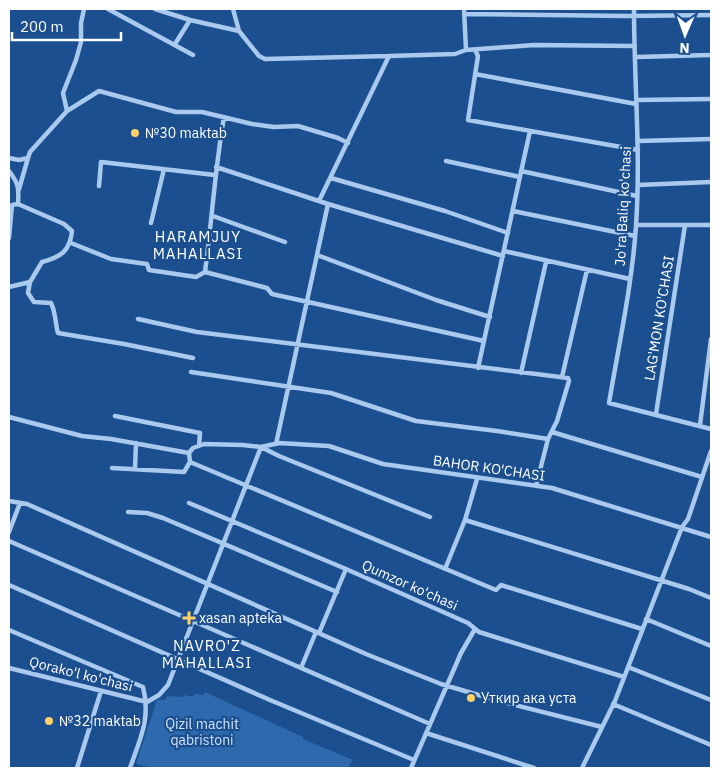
<svg xmlns="http://www.w3.org/2000/svg" width="720" height="777" font-family="'IBM Plex Sans',sans-serif">
  <style>
    .green { fill: #2e69ad }
    .lines { fill: none; stroke-linecap: round; stroke-linejoin: round }
    .minor { stroke: #a9c9ee; stroke-width: 4.5 }
    .poi-dot { fill: #ffd166; stroke: #1b4f8f; stroke-width: 2 }
    .labels { text-anchor: middle; dominant-baseline: central; stroke-width: 4.5; stroke-linejoin: round; paint-order: stroke }
    .poi-label { font-size: 14px; fill: #fff; stroke: #1b4f8f; text-anchor: start }
    .street-label { font-size: 14px; fill: #fff; stroke: #1b4f8f }
    .park-label { font-size: 14px; fill: #cfe3fa; stroke: #1b4f8f }
    .neighbourhood-label { font-size: 15px; letter-spacing: 1px; fill: #fff; stroke: #1b4f8f }
  </style>
  <rect width="100%" height="100%" fill="#1b4f8f"/>
  <!-- green -->
  <path class="green" d="M 205,692 L 303,737 L 303,739 L 353,760 L 348,768 L 152,768 L 136,764 L 157,700 L 165,700 L 167,696 L 183,697 L 184,695 L 193,697 L 195,694 L 203,695 Z"/>
  <g class="lines">
    <!-- minor -->
    <path class="minor" d="M 108,9 L 193,55
      M 155,9 L 190,20 L 239,31
      M 233,9 L 239,31 L 259,56 L 265,59 L 389,56
      M 464,9 L 466,50
      M 634,9 C 634,81 641,153 636,226 C 632,285 619,344 609,403 L 711,429
      M 464,14 L 627,16 L 711,15
      M 175,44 L 190,20
      M 475,50 L 478,56 L 468,120 L 638,150
      M 636,57 L 711,55
      M 475,74 L 636,104
      M 636,100 L 711,99
      M 67,111 L 63,93 L 76,60 L 81,42 L 81,23 L 84,9
      M 638,141 L 711,139
      M 9,158 L 19,160 L 28,158 L 19,189
      M 28,158 L 30,152 L 67,111 L 99,91 L 176,112 L 202,112 L 252,124 L 274,127 L 298,126 L 338,138 L 348,143
      M 446,161 L 520,177
      M 216,167 L 328,204 L 503,256
      M 9,171 C 19,184 19,188 18,204
      M 521,171 L 637,196
      M 331,178 L 445,211 L 508,233
      M 638,185 L 711,182
      M 99,186 L 101,162 L 215,175
      M 319,201 L 389,56 L 455,54 L 466,50 L 534,45 L 635,46
      M 513,211 L 635,236
      M 213,216 L 285,242
      M 151,223 L 164,169
      M 636,225 L 711,225
      M 9,238 L 12,205 L 18,204 L 64,224 L 72,231 C 70,251 61,257 42,262 L 30,282 L 9,287
      M 71,243 L 111,259 L 147,264 L 149,270 L 196,277 L 205,272 L 267,288 L 272,294 L 484,341
      M 504,251 L 630,279
      M 317,255 L 436,300 L 490,317
      M 205,272 C 212,220 215,168 224,117
      M 30,282 L 28,293 L 34,302 L 51,303 C 56,313 55,323 58,333 L 124,344 L 193,358
      M 138,319 L 197,332 L 568,378 L 569,381 L 557,421 L 548,439 L 536,486
      M 478,368 L 530,131
      M 191,372 L 331,393 L 416,421 L 497,431 L 548,439
      M 521,373 L 546,262
      M 562,377 L 587,270
      M 656,414 L 685,225
      M 115,416 L 200,433 L 199,446
      M 9,417 L 82,436 L 111,439 L 189,453
      M 700,425 L 711,339
      M 552,432 L 702,477
      M 276,444 L 328,204
      M 261,447 L 279,443 L 329,446 L 383,464 L 552,488 L 711,537
      M 190,462 L 496,590 L 501,585 L 642,629
      M 112,468 L 184,472 L 190,462 L 189,453 L 193,448 L 204,444 L 243,445 L 261,447 L 279,456 L 430,517
      M 135,468 L 136,443
      M 9,501 L 27,504 L 366,654 L 441,684 L 499,701 L 602,727
      M 189,503 L 346,569 L 468,623 L 479,632 L 624,677
      M 128,512 L 147,513 L 163,518 L 337,592
      M 465,520 L 689,589 L 711,598
      M 9,532 L 20,503
      M 9,541 L 430,724
      M 445,569 L 465,520 L 477,479
      M 9,585 L 270,700 L 414,760
      M 646,619 L 711,646
      M 9,630 L 143,687 C 151,719 140,739 130,768
      M 319,633 L 346,569
      M 628,667 L 711,700
      M 9,668 L 147,702
      M 301,668 L 316,632
      M 147,702 L 159,695 L 168,685 L 261,447
      M 613,704 L 711,745
      M 426,733 L 534,768
      M 77,768 L 101,691
      M 411,768 L 461,653 L 475,629
      M 582,768 L 615,701 L 682,527 L 688,519 L 711,451"/>
  </g>
  <!-- markers -->
  <g class="poi-dot">
    <circle cx="135" cy="133" r="5"/>
    <path d="M186.5 610.5h5v5h5v5h-5v5h-5v-5h-5v-5h5z"/>
    <circle cx="471" cy="698" r="5"/>
    <circle cx="49" cy="721" r="5"/>
  </g>
  <g class="labels">
    <!-- poi labels -->
    <g class="poi-label">
      <text x="145" y="133">№30 maktab</text>
      <text x="199" y="618">xasan apteka</text>
      <text x="481" y="698">Уткир ака уста</text>
      <text x="59" y="721">№32 maktab</text>
    </g>
    <!-- street labels -->
    <g class="street-label">
      <text transform="translate(623 206) rotate(-87)">Jo'ra Baliq ko'chasi</text>
      <text transform="translate(659 318) rotate(-81)">LAG'MON KO'CHASI</text>
      <text transform="translate(489 468) rotate(8)">BAHOR KO'CHASI</text>
      <text transform="translate(410 585) rotate(24)">Qumzor ko'chasi</text>
      <text transform="translate(81 674) rotate(14)">Qorako'l ko'chasi</text>
    </g>
    <!-- park labels -->
    <g class="park-label">
      <text x="202" y="724">Qizil machit<tspan x="202" dy="16">qabristoni</tspan></text>
    </g>
    <!-- neighbourhood labels -->
    <g class="neighbourhood-label">
      <text x="198" y="236">HARAMJUY<tspan x="198" dy="17">MAHALLASI</tspan></text>
      <text x="207" y="645">NAVRO'Z<tspan x="207" dy="17">MAHALLASI</tspan></text>
    </g>
  </g>
  <!-- border -->
  <rect width="720" height="777" fill="none" stroke="#ffffff" stroke-width="20"/>
  <!-- north arrow -->
  <g transform="translate(685 35) rotate(182)" stroke="#1b4f8f" stroke-width="4" paint-order="stroke">
  <path d="M0-4L9 19L0 12L-9 19Z" fill="#ffffff"/>
  <text y="-8" font-size="14" font-weight="bold" text-anchor="middle" fill="#ffffff">N</text>
  </g>
  <!-- scale -->
  <path d="M12 32v8h109v-8" fill="none" stroke="#ffffff" stroke-width="2.5"/>
  <text x="20" y="32" font-size="15" fill="#ffffff" stroke="#1b4f8f" stroke-width="4" paint-order="stroke">200 m</text>
</svg>
